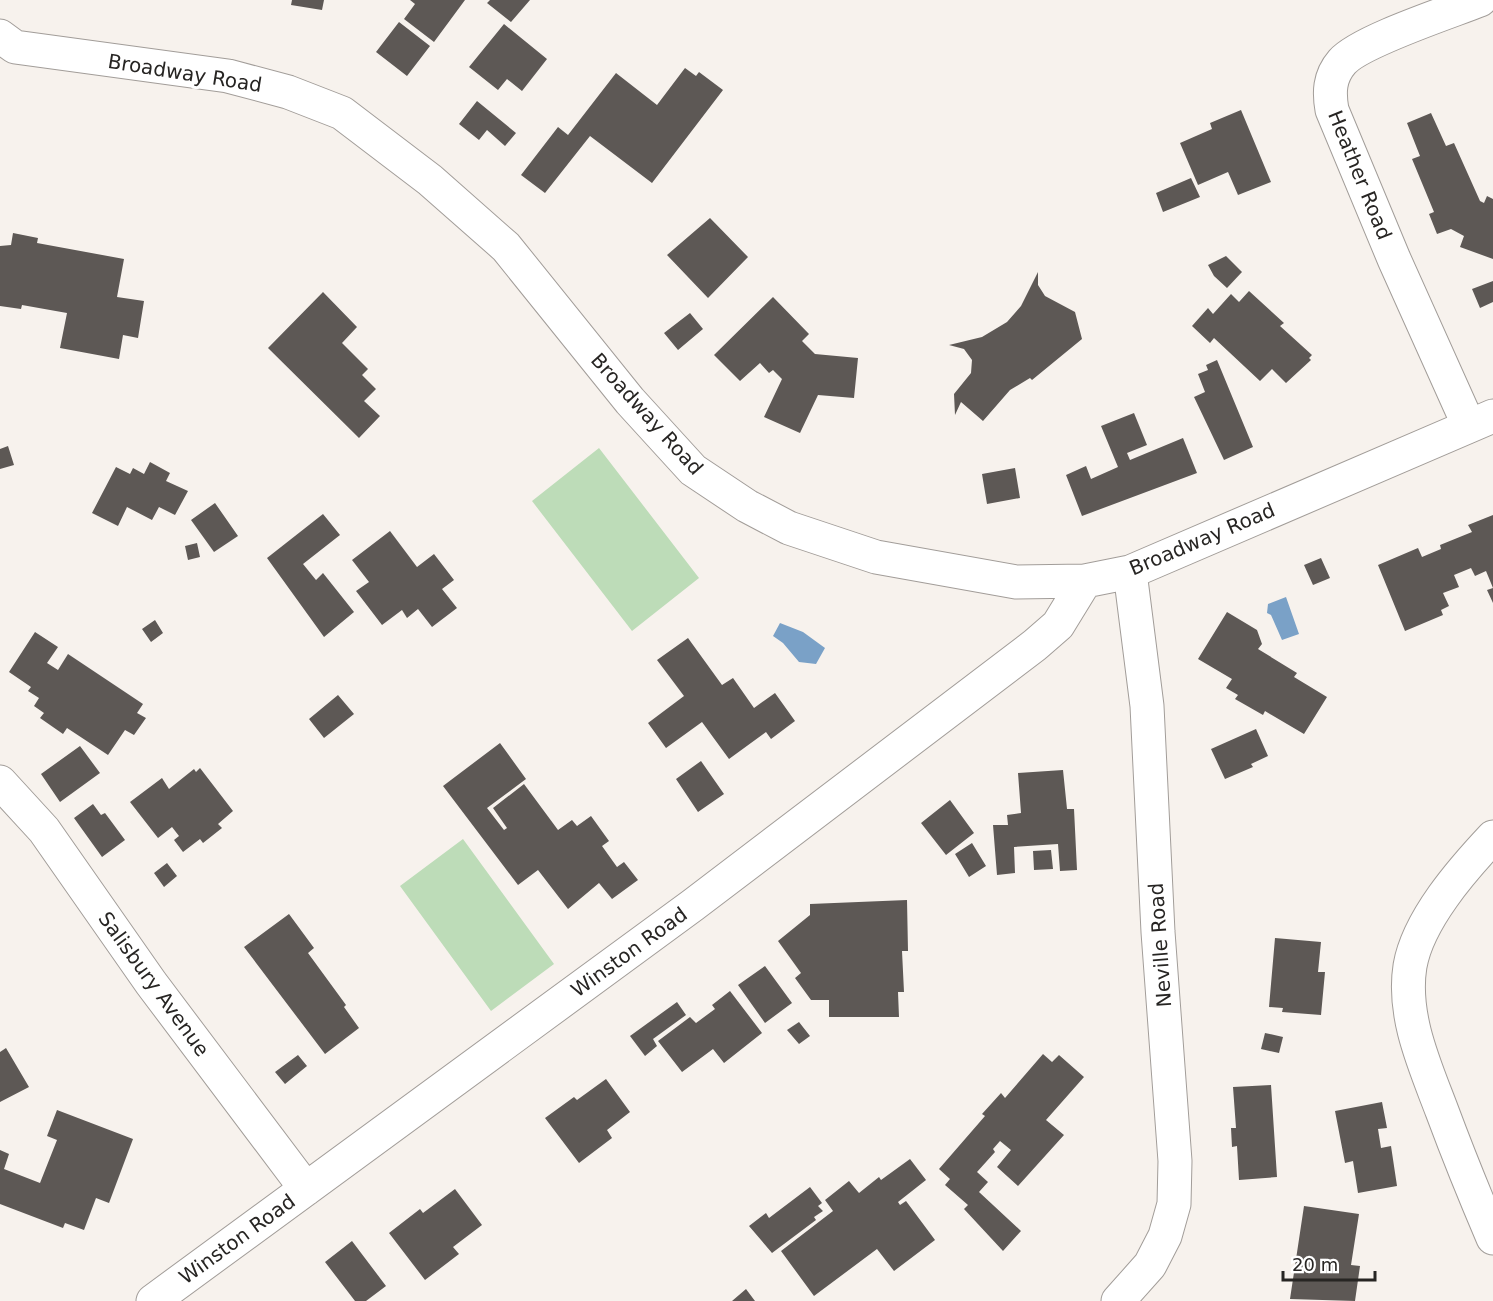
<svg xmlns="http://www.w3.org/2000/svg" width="1493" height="1301" font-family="'DejaVu Sans',sans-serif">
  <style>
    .green { fill: #bddcb8 }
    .water { fill: #7aa1c7 }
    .building { fill: #5d5855 }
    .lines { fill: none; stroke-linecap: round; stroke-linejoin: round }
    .minor-casing { stroke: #a29d99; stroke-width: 35 }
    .minor { stroke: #fff; stroke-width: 33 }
    .labels { text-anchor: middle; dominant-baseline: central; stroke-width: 6; stroke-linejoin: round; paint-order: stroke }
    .street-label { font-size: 20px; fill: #272523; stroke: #fff }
  </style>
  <rect width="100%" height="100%" fill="#f7f2ed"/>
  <!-- green -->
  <path class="green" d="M 599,448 L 699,578 L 632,631 L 532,501 Z
    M 463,839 L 554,964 L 491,1011 L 400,886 Z"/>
  <!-- water -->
  <path class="water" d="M 1286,597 L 1299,634 L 1282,640 L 1271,615 L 1267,613 L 1268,604 Z
    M 780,623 L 803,632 L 825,648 L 816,664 L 799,662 L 783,643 L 773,636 Z"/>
  <!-- building -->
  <path class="building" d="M 292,0 L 324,0 L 322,10 L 291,5 Z
    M 410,0 L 465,0 L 434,42 L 404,19 L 415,4 Z
    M 490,0 L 530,0 L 511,22 L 487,3 Z
    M 399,22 L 430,46 L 407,76 L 376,52 Z
    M 504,24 L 547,59 L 522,91 L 507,79 L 498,90 L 469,67 Z
    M 685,68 L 696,76 L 699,72 L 723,90 L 652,183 L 590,136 L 545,193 L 521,175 L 558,127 L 568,135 L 616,73 L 657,105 Z
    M 477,101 L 516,133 L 505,146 L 487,130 L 479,140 L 459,124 Z
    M 1241,110 L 1271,182 L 1238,195 L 1228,172 L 1198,185 L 1180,143 L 1212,129 L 1210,123 Z
    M 1431,113 L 1446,146 L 1454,143 L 1480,201 L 1484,203 L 1487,196 L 1493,199 L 1493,259 L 1460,247 L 1464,236 L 1451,229 L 1437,234 L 1429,214 L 1434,212 L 1412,159 L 1420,156 L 1407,123 Z
    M 1191,178 L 1200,197 L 1163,212 L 1156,193 Z
    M 710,218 L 748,257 L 708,298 L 667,255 Z
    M 13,233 L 38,238 L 37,243 L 124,259 L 117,297 L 144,301 L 138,338 L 123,335 L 119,359 L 60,348 L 67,313 L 22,305 L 21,309 L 0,306 L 0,246 L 11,245 Z
    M 1226,256 L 1242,272 L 1227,288 L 1214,276 L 1208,265 Z
    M 1038,272 L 1038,285 L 1045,296 L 1075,312 L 1082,339 L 1032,380 L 1030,378 L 1010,390 L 983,421 L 961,402 L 955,415 L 954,394 L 971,373 L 972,360 L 964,349 L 949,345 L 982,337 L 1007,322 L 1021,306 Z
    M 1493,281 L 1493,302 L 1480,308 L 1472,289 Z
    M 1249,291 L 1284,323 L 1280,326 L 1312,355 L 1309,358 L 1311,360 L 1286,383 L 1272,369 L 1260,381 L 1214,338 L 1210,343 L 1192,326 L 1208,308 L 1213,314 L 1231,294 L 1239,302 Z
    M 323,292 L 357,327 L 342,343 L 368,369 L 362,375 L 376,389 L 364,401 L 380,416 L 359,438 L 268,348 Z
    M 773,297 L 809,334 L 802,341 L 815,354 L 858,358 L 854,398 L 818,395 L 800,433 L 764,417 L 782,379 L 773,370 L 769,373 L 760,363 L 740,381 L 714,355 Z
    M 690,313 L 703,329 L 678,350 L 664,333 Z
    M 1217,360 L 1253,447 L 1224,460 L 1194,397 L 1205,392 L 1198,374 L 1208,370 L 1206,365 Z
    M 1134,413 L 1147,445 L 1127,453 L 1130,460 L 1183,438 L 1197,473 L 1082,516 L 1066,475 L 1086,466 L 1091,479 L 1118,467 L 1101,426 Z
    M 8,446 L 14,465 L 0,469 L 0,449 Z
    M 150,462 L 170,473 L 166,481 L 188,491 L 175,515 L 159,507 L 152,520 L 127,507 L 118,526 L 92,513 L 116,467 L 130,474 L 133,468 L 144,474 Z
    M 1015,468 L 1020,498 L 987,504 L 982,474 Z
    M 215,503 L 238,536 L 214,552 L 191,520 Z
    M 323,514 L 340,535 L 303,564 L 316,580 L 323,573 L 354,612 L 324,637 L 267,558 Z
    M 1493,515 L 1493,603 L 1487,590 L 1493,588 L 1486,571 L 1475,576 L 1471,568 L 1454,575 L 1459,587 L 1443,593 L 1449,606 L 1441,610 L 1443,615 L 1405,631 L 1378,565 L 1418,548 L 1422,557 L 1441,549 L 1440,545 L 1472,532 L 1468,525 Z
    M 390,531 L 417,567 L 434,554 L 454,580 L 442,589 L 457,608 L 432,627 L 418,609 L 407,618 L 402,610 L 382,625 L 356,591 L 369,582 L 352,560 Z
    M 197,543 L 200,557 L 188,560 L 185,546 Z
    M 1321,558 L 1330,578 L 1313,585 L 1304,565 Z
    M 1227,612 L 1257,630 L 1262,644 L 1258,649 L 1297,673 L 1294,677 L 1327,697 L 1304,734 L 1265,711 L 1263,715 L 1235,699 L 1238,695 L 1226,688 L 1232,679 L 1198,659 Z
    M 155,620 L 163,633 L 151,642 L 142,629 Z
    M 35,632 L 58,647 L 47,663 L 58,670 L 68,654 L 143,704 L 137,713 L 146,718 L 134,735 L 125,730 L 108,755 L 67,728 L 63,734 L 40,718 L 44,713 L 34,706 L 39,698 L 28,691 L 31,687 L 9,672 Z
    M 688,638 L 722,685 L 733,678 L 754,708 L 775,693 L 795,721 L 771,739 L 766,732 L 729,759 L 702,722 L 666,748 L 648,723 L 684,696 L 657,660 Z
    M 338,695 L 354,714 L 324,738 L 309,719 Z
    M 1256,729 L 1268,756 L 1251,764 L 1253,767 L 1225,779 L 1211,749 Z
    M 500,743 L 526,779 L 487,808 L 504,830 L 507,828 L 493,808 L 524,784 L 558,830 L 572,820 L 577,826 L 591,816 L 609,841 L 602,846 L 617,867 L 624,862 L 638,880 L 612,899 L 599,883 L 568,909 L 538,870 L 518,885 L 443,786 Z
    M 80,746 L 100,773 L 60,802 L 41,774 Z
    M 701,761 L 724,794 L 698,812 L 676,779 Z
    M 200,768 L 233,811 L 218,824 L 222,828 L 203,843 L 200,839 L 183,852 L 174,840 L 179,836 L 172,827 L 158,838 L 130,802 L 162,778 L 169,789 L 194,769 L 196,772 Z
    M 1063,770 L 1067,809 L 1074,809 L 1077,870 L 1060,871 L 1058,844 L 1014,847 L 1015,873 L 997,875 L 993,825 L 1008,825 L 1007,815 L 1021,813 L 1018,773 Z
    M 950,800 L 974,833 L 946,855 L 921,823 Z
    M 93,804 L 101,815 L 105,813 L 125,840 L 102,857 L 74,818 Z
    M 972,843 L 986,866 L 969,877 L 955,854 Z
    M 1051,850 L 1053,869 L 1034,870 L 1033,851 Z
    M 167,863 L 177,876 L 164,887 L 154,873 Z
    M 907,900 L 908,951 L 902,951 L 904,992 L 898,992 L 899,1017 L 829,1017 L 829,1000 L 811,1000 L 795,978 L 801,973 L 778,941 L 810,915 L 810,904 Z
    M 289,914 L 314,948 L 308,953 L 346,1005 L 344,1007 L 359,1028 L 325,1054 L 244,947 Z
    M 1275,938 L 1321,942 L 1318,972 L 1325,972 L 1321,1015 L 1282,1012 L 1283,1008 L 1269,1007 Z
    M 765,966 L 792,1003 L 765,1023 L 738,985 Z
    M 730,991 L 762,1033 L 724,1063 L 713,1049 L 682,1072 L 658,1041 L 690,1017 L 696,1023 L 715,1009 L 712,1005 Z
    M 677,1002 L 686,1015 L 653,1039 L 657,1046 L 645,1056 L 630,1036 Z
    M 799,1022 L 810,1036 L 799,1044 L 787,1030 Z
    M 1265,1033 L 1283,1037 L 1279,1053 L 1261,1049 Z
    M 6,1048 L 29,1087 L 0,1102 L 0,1052 Z
    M 1043,1054 L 1052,1062 L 1059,1055 L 1084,1077 L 1046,1120 L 1064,1135 L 1018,1186 L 997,1167 L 1011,1150 L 1000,1141 L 993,1149 L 995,1152 L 977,1172 L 988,1182 L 979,1192 L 1021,1231 L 1003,1251 L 964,1209 L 968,1205 L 945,1185 L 950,1179 L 939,1169 L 985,1116 L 982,1114 L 1001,1093 L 1005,1098 Z
    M 298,1055 L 307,1066 L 285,1084 L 275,1072 Z
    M 606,1079 L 630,1112 L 607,1130 L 612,1138 L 579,1163 L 545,1118 L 574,1097 L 577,1100 Z
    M 1271,1085 L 1277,1177 L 1239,1180 L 1237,1146 L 1232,1147 L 1231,1128 L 1236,1128 L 1233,1087 Z
    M 1382,1102 L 1387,1128 L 1378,1129 L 1381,1148 L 1391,1146 L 1397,1186 L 1358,1193 L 1353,1161 L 1345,1163 L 1335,1111 Z
    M 57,1110 L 133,1139 L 109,1203 L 96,1198 L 84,1230 L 65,1223 L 63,1228 L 0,1204 L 0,1150 L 9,1154 L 4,1169 L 40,1183 L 57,1140 L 47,1136 Z
    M 910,1159 L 926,1180 L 898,1202 L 900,1205 L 906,1201 L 935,1240 L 894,1271 L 877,1249 L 814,1296 L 781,1251 L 833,1211 L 825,1200 L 849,1181 L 859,1193 L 879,1177 L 881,1180 Z
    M 810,1187 L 822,1203 L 818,1206 L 823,1211 L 814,1217 L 816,1220 L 772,1253 L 749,1226 L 766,1213 L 769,1218 Z
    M 455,1189 L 482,1225 L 453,1247 L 459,1254 L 425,1280 L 389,1233 L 420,1209 L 423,1213 Z
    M 1304,1206 L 1359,1214 L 1351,1265 L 1360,1266 L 1355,1301 L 1290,1299 Z
    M 352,1241 L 386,1286 L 366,1301 L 355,1301 L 325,1262 Z
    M 746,1289 L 755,1301 L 732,1301 Z"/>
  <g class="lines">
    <!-- minor casing -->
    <g class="minor-casing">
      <path id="minor" d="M 0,36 L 15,47 L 228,76 L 288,92 L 342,113 L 430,180 L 506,247 L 630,401 L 693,470 L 747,506 L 789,528 L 876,557 L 1016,582 L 1085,581 L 1130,572 L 1493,416
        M 1469,426 L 1394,259 L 1332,110 C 1329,93 1329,77 1342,62 C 1360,41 1450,12 1480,0
        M 0,782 L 44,830 L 151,983 L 306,1189
        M 1493,837 C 1462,870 1418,920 1410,966 C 1402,1016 1425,1066 1442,1111 C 1458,1154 1475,1196 1493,1238
        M 153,1301 L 693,905 L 1035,645 L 1058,625 L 1085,581
        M 1118,1301 L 1150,1265 L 1165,1236 L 1174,1204 L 1175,1161 L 1158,932 L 1147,706 L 1130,572"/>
    </g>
    <!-- minor -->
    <use href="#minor" class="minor"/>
  </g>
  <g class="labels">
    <!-- street labels -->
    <g class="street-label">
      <text transform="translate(185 73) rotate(9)">Broadway Road</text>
      <text transform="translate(1360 175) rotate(68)">Heather Road</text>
      <text transform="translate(647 414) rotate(48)">Broadway Road</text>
      <text transform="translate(1202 539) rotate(-23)">Broadway Road</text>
      <text transform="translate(1160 945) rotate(-94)">Neville Road</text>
      <text transform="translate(629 952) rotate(-36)">Winston Road</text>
      <text transform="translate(154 984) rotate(54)">Salisbury Avenue</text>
      <text transform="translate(237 1239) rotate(-36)">Winston Road</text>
    </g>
  </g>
  <!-- scale -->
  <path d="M1283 1271v9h92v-9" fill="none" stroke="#272523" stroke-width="3"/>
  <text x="1292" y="1271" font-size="18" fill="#272523" stroke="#ffffff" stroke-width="4.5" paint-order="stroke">20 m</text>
</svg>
